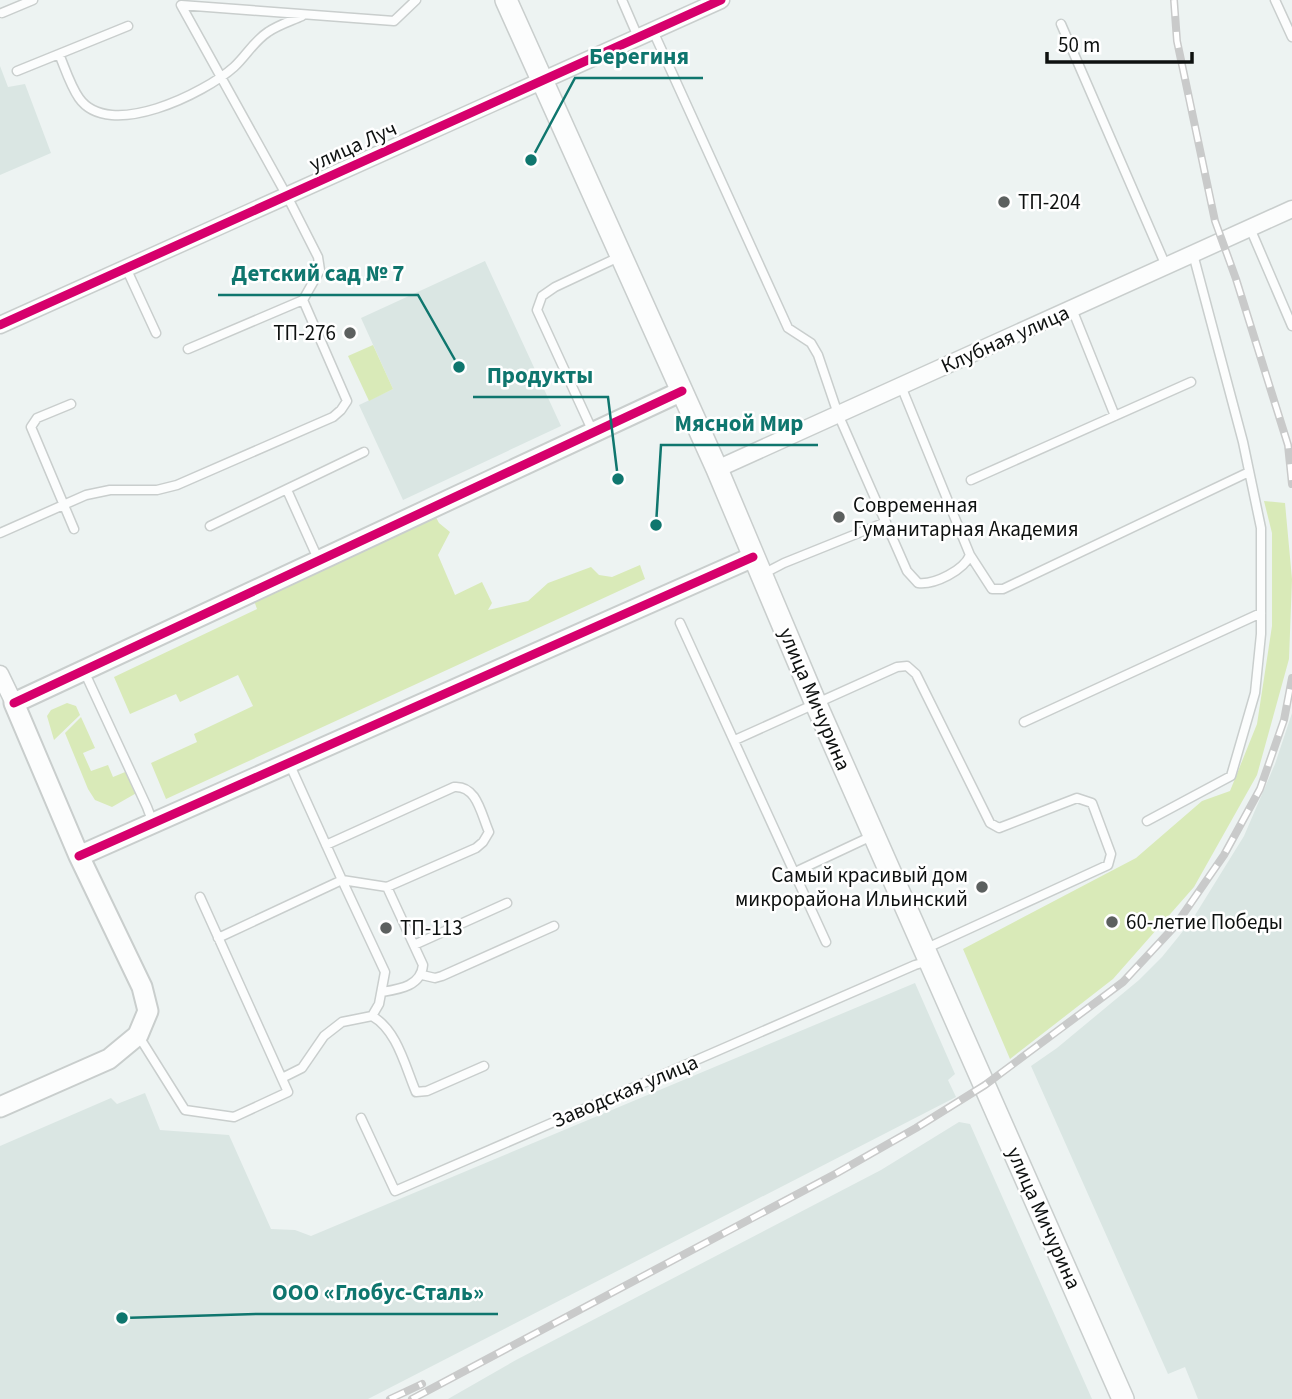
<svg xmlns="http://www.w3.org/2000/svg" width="1292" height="1399" font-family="'Source Sans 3',sans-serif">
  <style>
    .built { fill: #dae6e3 }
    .green { fill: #d9eab8 }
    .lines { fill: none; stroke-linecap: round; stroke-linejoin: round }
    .service-casing { stroke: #c9cecd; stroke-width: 11 }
    .minor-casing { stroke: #c9cecd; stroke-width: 19 }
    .tertiary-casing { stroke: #c9cecd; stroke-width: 23 }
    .secondary-casing { stroke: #c9cecd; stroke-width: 24 }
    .service { stroke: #fcfdfd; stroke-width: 8 }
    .minor { stroke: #fcfdfd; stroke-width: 16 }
    .tertiary { stroke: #fcfdfd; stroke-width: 19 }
    .secondary { stroke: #fcfdfd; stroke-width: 21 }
    .rail-casing { stroke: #c9caca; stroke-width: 8 }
    .rail { stroke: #fff; stroke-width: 5; stroke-dasharray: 16; stroke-linecap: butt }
    .cycleway-casing { stroke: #fff; stroke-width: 13 }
    .cycleway { stroke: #d6006c; stroke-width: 9 }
    .poi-dot { fill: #5c605f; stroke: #fff; stroke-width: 2.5 }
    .labels { text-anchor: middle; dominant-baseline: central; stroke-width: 5; stroke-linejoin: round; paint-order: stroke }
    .street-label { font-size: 21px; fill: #0e1110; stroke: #fff }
    .poi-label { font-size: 21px; fill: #0e1110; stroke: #fff; text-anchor: start }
    .leader { fill: none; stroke: #0f766e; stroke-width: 2.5 }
    .callout-dot { fill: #0f766e; stroke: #fff; stroke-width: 2.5 }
    .callout-label { font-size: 23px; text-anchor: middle; font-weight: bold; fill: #0f766e; stroke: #fff; stroke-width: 5; stroke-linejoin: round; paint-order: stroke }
  </style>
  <rect width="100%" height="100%" fill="#edf3f2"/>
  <!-- built -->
  <path class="built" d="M 0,66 L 8,87 L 25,84 L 51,153 L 0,175 Z
    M 485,261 L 561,426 L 403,500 L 359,405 L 393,389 L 361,318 Z
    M 1292,713 L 1292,1399 L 1198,1399 L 1185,1367 L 1168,1374 L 1031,1066 L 1057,1048 L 1139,980 L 1162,957 L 1192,920 L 1244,836 L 1275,764 Z
    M 915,983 L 955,1074 L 948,1080 L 956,1097 L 368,1399 L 0,1399 L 0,1146 L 111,1098 L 117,1104 L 145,1093 L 160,1130 L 229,1135 L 271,1229 L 295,1230 L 311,1236 Z
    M 959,1122 L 970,1124 L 1092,1399 L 448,1399 L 516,1360 L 881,1170 Z"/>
  <!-- green -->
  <path class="green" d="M 373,345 L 393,389 L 369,401 L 348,356 Z
    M 1264,501 L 1285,503 L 1292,579 L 1289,659 L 1257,775 L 1194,887 L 1113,979 L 1010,1059 L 963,949 L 1136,858 L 1202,801 L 1230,791 L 1257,724 L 1272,626 L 1272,533 Z
    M 431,508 L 439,523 L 450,532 L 438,555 L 455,595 L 482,582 L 492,603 L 488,610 L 528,601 L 548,583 L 591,567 L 599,575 L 612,577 L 640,565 L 645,579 L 166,799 L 151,763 L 197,742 L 194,734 L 253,706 L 238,675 L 180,702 L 176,694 L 130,714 L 114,677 L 257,609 L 251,592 Z
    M 67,703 L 76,706 L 80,715 L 54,740 L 47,716 L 51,710 Z
    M 81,717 L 95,748 L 83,753 L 91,771 L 108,765 L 113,777 L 130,770 L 140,791 L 112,807 L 95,800 L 88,789 L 65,733 Z"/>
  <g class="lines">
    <!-- service casing -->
    <g class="service-casing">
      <path id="service" d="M 622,0 L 638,37
        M 1275,0 L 1292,37
        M 2,13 L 33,0
        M 1061,24 L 1166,266
        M 653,31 L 788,328 L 811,343 L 818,355 L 838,414 L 907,571 L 918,583 C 935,585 964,570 970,555 L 901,386
        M 59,54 L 128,26
        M 17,71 L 59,54 C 65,68 70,85 79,98 C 109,141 205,93 234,67 C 246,56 254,41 268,32 C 278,25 291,21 302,16
        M 1250,228 L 1292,326
        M 126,268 L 156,333
        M 303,300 L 320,270 L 318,257 L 287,196 L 181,5 L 394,21 L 416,0
        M 1072,309 L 1115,416
        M 71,404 L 37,418 L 31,427 L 74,529
        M 593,432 L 537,310 L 542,296 L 555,287 L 619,257
        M 971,480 L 1191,382
        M 287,490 L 319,561
        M 210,526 L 364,452
        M 0,533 L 86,495 L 110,490 L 157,490 L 177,485 L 333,417 L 341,410 L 347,401 L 303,300 L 188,349
        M 970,555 L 992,589 L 1003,589 L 1249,472
        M 763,574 L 784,563 L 886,522
        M 680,623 L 826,942
        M 84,671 L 147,807 L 153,823
        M 1024,722 L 1261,613
        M 735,740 L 897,667 L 907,666 L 916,674 L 990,823 L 999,828 L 1077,798 L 1092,803 L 1111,854 L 1108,865 L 927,948
        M 289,763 L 342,880 L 387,887
        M 1147,821 L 1231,776 L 1255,693 L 1261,634 L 1261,528 L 1243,442 L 1193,254
        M 326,845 L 454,787 C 477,785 481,814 489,832 L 483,842 L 476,848 L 387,887 L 423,965 C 421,986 400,989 382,992
        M 795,872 L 874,835
        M 218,938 L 342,880 L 385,972 L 379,1004 L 372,1016
        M 414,945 L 507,903
        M 422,975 L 435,978 L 442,976 L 554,926
        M 138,1035 L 185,1110 L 234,1117 L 288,1092 L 200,897
        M 282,1078 L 302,1068 L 324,1036 L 342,1022 L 372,1016 C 397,1030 405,1066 416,1092 L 427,1091 L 484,1066
        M 361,1118 L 395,1191 L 915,965 L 929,961"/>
    </g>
    <!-- minor casing -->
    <g class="minor-casing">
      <path id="minor" d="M 0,325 L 721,0
        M 717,469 L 1292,209
        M 0,674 L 14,703"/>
    </g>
    <!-- tertiary casing -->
    <g class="tertiary-casing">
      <path id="tertiary" d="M 79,856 L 753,557
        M 0,1107 L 109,1059 L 138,1035 L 148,1011 L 142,987 L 79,856 L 14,703 L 682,391"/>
    </g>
    <!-- secondary casing -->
    <g class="secondary-casing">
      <path id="secondary" d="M 506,0 L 717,469 L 816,704 L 1123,1399"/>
    </g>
    <!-- service -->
    <use href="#service" class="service"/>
    <!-- minor -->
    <use href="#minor" class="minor"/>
    <!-- tertiary -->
    <use href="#tertiary" class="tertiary"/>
    <!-- secondary -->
    <use href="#secondary" class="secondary"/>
    <!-- rail casing -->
    <g class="rail-casing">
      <path id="rail" d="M 1174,0 L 1177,41 L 1215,221 L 1236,279 L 1288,445 L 1292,484
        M 390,1399 L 422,1384
        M 412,1399 L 837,1173 L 916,1128 L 985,1085 L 1123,982 L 1175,926 L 1224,855 L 1260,789 L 1284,720 L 1292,678"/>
    </g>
    <!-- rail -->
    <use href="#rail" class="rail"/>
    <!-- cycleway casing -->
    <g class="cycleway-casing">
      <path id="cycleway" d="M 0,325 L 721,0
        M 14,703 L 682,391
        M 79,856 L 753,557"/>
    </g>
    <!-- cycleway -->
    <use href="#cycleway" class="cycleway"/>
  </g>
  <!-- markers -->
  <g class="poi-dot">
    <circle cx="1004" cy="202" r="7"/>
    <circle cx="350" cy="333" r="7"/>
    <circle cx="839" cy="517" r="7"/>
    <circle cx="982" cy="887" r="7"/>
    <circle cx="1112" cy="922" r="7"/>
    <circle cx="386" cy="928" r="7"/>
  </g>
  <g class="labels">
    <!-- street labels -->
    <g class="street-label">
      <text transform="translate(353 146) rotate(-24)">улица Луч</text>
      <text transform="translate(1005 339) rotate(-24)">Клубная улица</text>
      <text transform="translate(815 699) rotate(67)">улица Мичурина</text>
      <text transform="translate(625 1091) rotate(-23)">Заводская улица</text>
      <text transform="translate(1044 1218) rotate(66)">улица Мичурина</text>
    </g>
    <!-- poi labels -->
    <g class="poi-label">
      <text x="1018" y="202">ТП-204</text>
      <text x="336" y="333" text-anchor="end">ТП-276</text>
      <text x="853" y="505">Современная<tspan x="853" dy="24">Гуманитарная Академия</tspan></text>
      <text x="968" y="875" text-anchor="end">Самый красивый дом<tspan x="968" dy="24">микрорайона Ильинский</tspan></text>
      <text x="1126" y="922">60-летие Победы</text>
      <text x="400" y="928">ТП-113</text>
    </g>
  </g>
  <!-- callouts -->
  <path class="leader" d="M531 160L575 78H703M459 367L418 295H218M618 479L608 397H473M656 525L661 445H818M122 1318L258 1314H498"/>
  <g class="callout-dot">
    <circle cx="531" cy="160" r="7"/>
    <circle cx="459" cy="367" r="7"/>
    <circle cx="618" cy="479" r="7"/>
    <circle cx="656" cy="525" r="7"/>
    <circle cx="122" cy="1318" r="7"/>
  </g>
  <g class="callout-label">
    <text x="639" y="64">Берегиня</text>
    <text x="318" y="281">Детский сад № 7</text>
    <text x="540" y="383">Продукты</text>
    <text x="739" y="431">Мясной Мир</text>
    <text x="378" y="1300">ООО «Глобус-Сталь»</text>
  </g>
  <!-- scale -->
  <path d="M1047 52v10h145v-10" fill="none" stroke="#0e1110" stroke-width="3.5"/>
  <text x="1058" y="52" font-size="21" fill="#0e1110" stroke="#ffffff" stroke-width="5" paint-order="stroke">50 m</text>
</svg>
